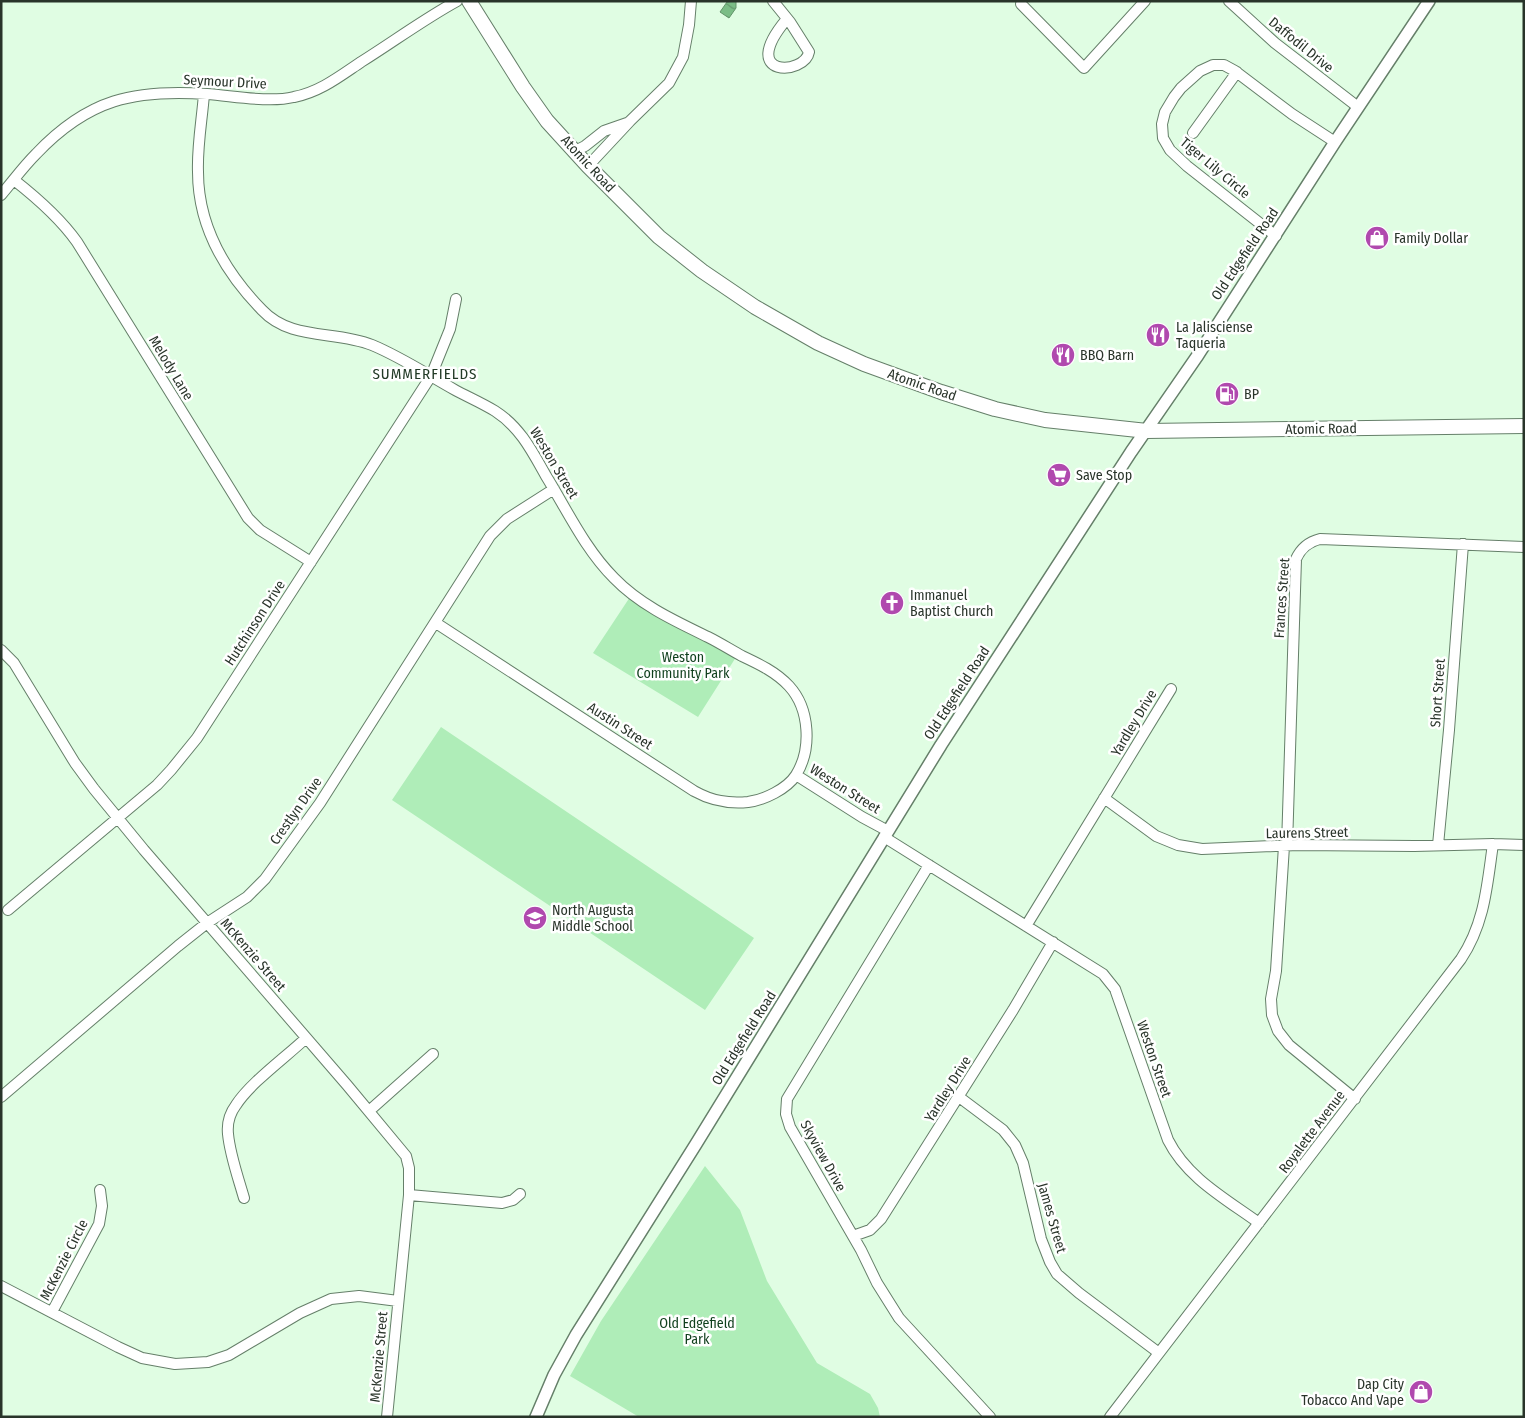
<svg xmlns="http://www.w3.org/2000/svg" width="1525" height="1418" font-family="'Fira Sans Condensed',sans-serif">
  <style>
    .park { fill: #afedb8 }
    .water { fill: url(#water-waves); stroke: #62946a }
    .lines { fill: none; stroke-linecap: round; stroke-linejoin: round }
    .minor-casing { stroke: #657f69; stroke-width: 12 }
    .tertiary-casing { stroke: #657f69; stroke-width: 14 }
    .secondary-casing { stroke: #657f69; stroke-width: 16 }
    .minor { stroke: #fff; stroke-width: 10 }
    .tertiary { stroke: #fff; stroke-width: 11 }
    .secondary { stroke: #fff; stroke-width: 14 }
    .labels { text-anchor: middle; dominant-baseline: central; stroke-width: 5; stroke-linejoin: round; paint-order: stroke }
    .street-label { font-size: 14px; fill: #29342a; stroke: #fff }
    .poi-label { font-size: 14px; fill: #29342a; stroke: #fff; text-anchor: start }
    .park-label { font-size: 14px; fill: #0f3f1c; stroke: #fff }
    .neighbourhood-label { font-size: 15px; letter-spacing: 1px; fill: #223a26; stroke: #fff }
  </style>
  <defs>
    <pattern id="water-waves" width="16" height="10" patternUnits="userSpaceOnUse" patternTransform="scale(1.25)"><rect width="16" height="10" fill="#7bbd86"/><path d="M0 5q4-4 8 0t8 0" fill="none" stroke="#659a6e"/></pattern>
  </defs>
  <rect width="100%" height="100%" fill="#e0fde3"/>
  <!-- park -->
  <path class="park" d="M 630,597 L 738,654 L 698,717 L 593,653 Z
    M 441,727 L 754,938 L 705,1010 L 392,800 Z
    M 705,1166 L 740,1210 L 767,1281 L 817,1363 L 870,1394 L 878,1408 L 880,1417 L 639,1417 L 570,1376 L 601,1321 Z"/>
  <!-- water -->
  <path class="water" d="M 736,1 L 736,8 L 729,18 L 720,12 L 727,2 Z"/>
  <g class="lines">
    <!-- minor casing -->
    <g class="minor-casing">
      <path id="minor" d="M 773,1 L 790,22
        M 1229,1 L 1275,43 L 1358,107
        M 1021,4 L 1084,68 L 1145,1
        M 786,20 L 790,22 L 809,52 C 805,75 737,79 786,20 Z
        M 204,94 C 202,120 197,146 198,172 C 198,226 225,272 262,310 C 291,341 335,330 372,345 C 401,357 428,375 455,390 C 468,397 482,403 495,411 C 520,427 532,451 546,476 C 567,510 585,549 614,578 C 640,605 675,621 708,637 C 720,643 731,650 742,656 C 759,664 776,672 789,686 C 810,709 812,749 796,775 C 787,789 764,800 748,802 C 728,804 712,801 694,791 L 436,623
        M 1193,133 L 1237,72
        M 575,151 L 585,146 L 604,131 L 627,123
        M 588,166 L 630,121 L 669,83 L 683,57 L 689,25 L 691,1
        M 14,180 C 37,198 60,218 77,242 L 248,518 L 260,530 L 311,562
        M 1,195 C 13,181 23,167 36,154 C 88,99 134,89 207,94 C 234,96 269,103 294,97 C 320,92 340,76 361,62 C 393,42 424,19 457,1
        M 1276,236 L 1187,166 L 1170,150 L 1163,138 L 1162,124 L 1165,112 L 1174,97 L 1181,88 L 1200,71 L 1213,65 L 1224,65 L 1235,71 L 1292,114 L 1335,142
        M 1,650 L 14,663 L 75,763 L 94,789 L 144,850 L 347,1085 L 406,1156 L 409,1168 L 409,1195 L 387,1417
        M 796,775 L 862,817 L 888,831
        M 1104,798 L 1156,836 L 1178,845 L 1202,849 L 1298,845 L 1414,846 L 1493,844 L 1524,845
        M 884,837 L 1103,974 L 1115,989 L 1168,1140 C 1187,1178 1226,1199 1259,1223
        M 1438,845 L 1449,730 L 1463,544
        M 1284,846 L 1276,971 L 1271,999 L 1272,1015 L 1278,1031 L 1289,1045 L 1355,1099
        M 1287,846 L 1296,559 C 1301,548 1308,542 1320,539 L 1524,547
        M 929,865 L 787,1099 L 786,1114 L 790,1127 L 861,1250 L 877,1283 L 899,1318 L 990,1417
        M 8,910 L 157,785 L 171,770 L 197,738 L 431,376 L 450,329 L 456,299
        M 1026,926 L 1171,689
        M 1,1097 L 178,946 L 207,923 L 247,897 L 265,879 L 320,803 L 490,536 L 507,519 L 554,489
        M 959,1097 L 1003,1130 L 1015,1145 L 1023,1163 L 1041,1239 L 1050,1262 L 1057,1274 L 1079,1293 L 1159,1353
        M 369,1111 L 433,1054
        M 409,1195 L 502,1203 L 513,1200 L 520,1194
        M 244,1198 C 238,1177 230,1155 228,1134 C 227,1124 230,1113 236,1105 C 250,1083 286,1057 306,1038
        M 853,1236 L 870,1230 L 881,1219 L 1013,1010 L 1053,942
        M 1,1286 L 118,1347 L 142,1358 L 175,1364 L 208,1362 L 229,1355 L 300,1313 L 331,1299 L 359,1296 L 398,1301
        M 52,1312 L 99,1224 L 102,1206 L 100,1190
        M 1110,1417 L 1461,959 C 1485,923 1487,885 1493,844"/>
    </g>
    <!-- tertiary casing -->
    <g class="tertiary-casing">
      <path id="tertiary" d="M 536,1417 L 554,1375 L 576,1335 L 696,1144 L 941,745 L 1131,452 L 1198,355 L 1335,142 L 1429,1"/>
    </g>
    <!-- secondary casing -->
    <g class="secondary-casing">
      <path id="secondary" d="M 469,1 L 523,87 L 547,121 L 588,166 L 659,237 L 702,271 L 755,307 L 818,343 L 864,364 L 941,392 L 995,409 L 1045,420 L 1147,431 L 1524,426"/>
    </g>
    <!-- minor -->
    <use href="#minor" class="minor"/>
    <!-- tertiary -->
    <use href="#tertiary" class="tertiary"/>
    <!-- secondary -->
    <use href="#secondary" class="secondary"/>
  </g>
  <!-- icons -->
  <defs>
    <g id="shop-disc" transform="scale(1.25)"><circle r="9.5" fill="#b049ae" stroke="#fff"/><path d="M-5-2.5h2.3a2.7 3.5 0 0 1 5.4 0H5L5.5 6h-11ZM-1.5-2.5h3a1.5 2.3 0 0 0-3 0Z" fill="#fff"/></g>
    <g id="restaurant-disc" transform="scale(1.25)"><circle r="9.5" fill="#b049ae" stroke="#fff"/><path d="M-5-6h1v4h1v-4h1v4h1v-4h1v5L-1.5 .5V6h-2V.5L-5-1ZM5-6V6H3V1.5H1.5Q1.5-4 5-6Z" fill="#fff"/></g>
    <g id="fuel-disc" transform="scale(1.25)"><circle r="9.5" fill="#b049ae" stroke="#fff"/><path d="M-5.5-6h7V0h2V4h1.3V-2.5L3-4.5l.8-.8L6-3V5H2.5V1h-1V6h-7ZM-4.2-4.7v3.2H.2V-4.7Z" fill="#fff"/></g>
    <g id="supermarket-disc" transform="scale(1.25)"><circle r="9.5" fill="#b049ae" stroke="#fff"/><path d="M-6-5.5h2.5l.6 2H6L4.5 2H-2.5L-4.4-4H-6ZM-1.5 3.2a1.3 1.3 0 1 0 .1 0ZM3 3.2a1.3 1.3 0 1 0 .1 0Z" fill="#fff"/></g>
    <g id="church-disc" transform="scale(1.25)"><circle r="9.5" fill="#b049ae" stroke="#fff"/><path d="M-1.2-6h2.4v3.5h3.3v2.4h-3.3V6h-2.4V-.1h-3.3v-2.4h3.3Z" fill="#fff"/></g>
    <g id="school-disc" transform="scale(1.25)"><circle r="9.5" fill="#b049ae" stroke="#fff"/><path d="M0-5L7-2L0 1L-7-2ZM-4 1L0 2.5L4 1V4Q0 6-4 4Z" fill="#fff"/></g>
  </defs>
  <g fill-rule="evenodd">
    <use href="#shop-disc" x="1377" y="238"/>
    <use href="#restaurant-disc" x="1158" y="335"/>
    <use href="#restaurant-disc" x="1063" y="355"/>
    <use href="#fuel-disc" x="1227" y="394"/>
    <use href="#supermarket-disc" x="1059" y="475"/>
    <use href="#church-disc" x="892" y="603"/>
    <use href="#school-disc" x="535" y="918"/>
    <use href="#shop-disc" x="1421" y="1392"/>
  </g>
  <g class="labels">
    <!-- street labels -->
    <g class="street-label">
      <text transform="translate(1301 45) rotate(39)">Daffodil Drive</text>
      <text transform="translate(225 82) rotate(3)">Seymour Drive</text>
      <text transform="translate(588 164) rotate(47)">Atomic Road</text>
      <text transform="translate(1215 168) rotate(40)">Tiger Lily Circle</text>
      <text transform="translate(1245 254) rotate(-56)">Old Edgefield Road</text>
      <text transform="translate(171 368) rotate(59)">Melody Lane</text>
      <text transform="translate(922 385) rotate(19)">Atomic Road</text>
      <text transform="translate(1321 429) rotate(-1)">Atomic Road</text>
      <text transform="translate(554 463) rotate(59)">Weston Street</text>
      <text transform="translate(1282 598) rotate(-86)">Frances Street</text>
      <text transform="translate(255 623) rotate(-57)">Hutchinson Drive</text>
      <text transform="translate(957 693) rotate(-57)">Old Edgefield Road</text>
      <text transform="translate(1438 693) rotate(-86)">Short Street</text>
      <text transform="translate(1134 723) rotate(-59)">Yardley Drive</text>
      <text transform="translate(620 726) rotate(33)">Austin Street</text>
      <text transform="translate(845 789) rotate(32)">Weston Street</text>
      <text transform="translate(296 811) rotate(-55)">Crestlyn Drive</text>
      <text transform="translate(1307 833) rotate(-1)">Laurens Street</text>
      <text transform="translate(253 955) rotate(49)">McKenzie Street</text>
      <text transform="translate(744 1038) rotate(-58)">Old Edgefield Road</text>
      <text transform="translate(1154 1059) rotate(71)">Weston Street</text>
      <text transform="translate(948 1089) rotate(-58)">Yardley Drive</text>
      <text transform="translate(1312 1132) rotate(-53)">Royalette Avenue</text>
      <text transform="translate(823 1156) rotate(61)">Skyview Drive</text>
      <text transform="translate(1052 1218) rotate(74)">James Street</text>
      <text transform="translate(64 1260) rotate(-63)">McKenzie Circle</text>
      <text transform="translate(379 1357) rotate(-85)">McKenzie Street</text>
    </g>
    <!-- poi labels -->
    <g class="poi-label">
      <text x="1394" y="238">Family Dollar</text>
      <text x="1176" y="327">La Jalisciense<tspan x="1176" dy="16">Taqueria</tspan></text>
      <text x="1080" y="355">BBQ Barn</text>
      <text x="1244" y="394">BP</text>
      <text x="1076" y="475">Save Stop</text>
      <text x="910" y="595">Immanuel<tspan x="910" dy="16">Baptist Church</tspan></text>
      <text x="552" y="910">North Augusta<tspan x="552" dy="16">Middle School</tspan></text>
      <text x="1404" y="1384" text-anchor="end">Dap City<tspan x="1404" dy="16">Tobacco And Vape</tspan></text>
    </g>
    <!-- park labels -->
    <g class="park-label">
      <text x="683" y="657">Weston<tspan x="683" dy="16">Community Park</tspan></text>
      <text x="697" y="1323">Old Edgefield<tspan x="697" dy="16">Park</tspan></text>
    </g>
    <!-- neighbourhood labels -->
    <g class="neighbourhood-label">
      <text x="425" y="374">SUMMERFIELDS</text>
    </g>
  </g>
  <!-- border -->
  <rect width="1525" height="1418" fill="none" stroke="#29342a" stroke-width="5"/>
</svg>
